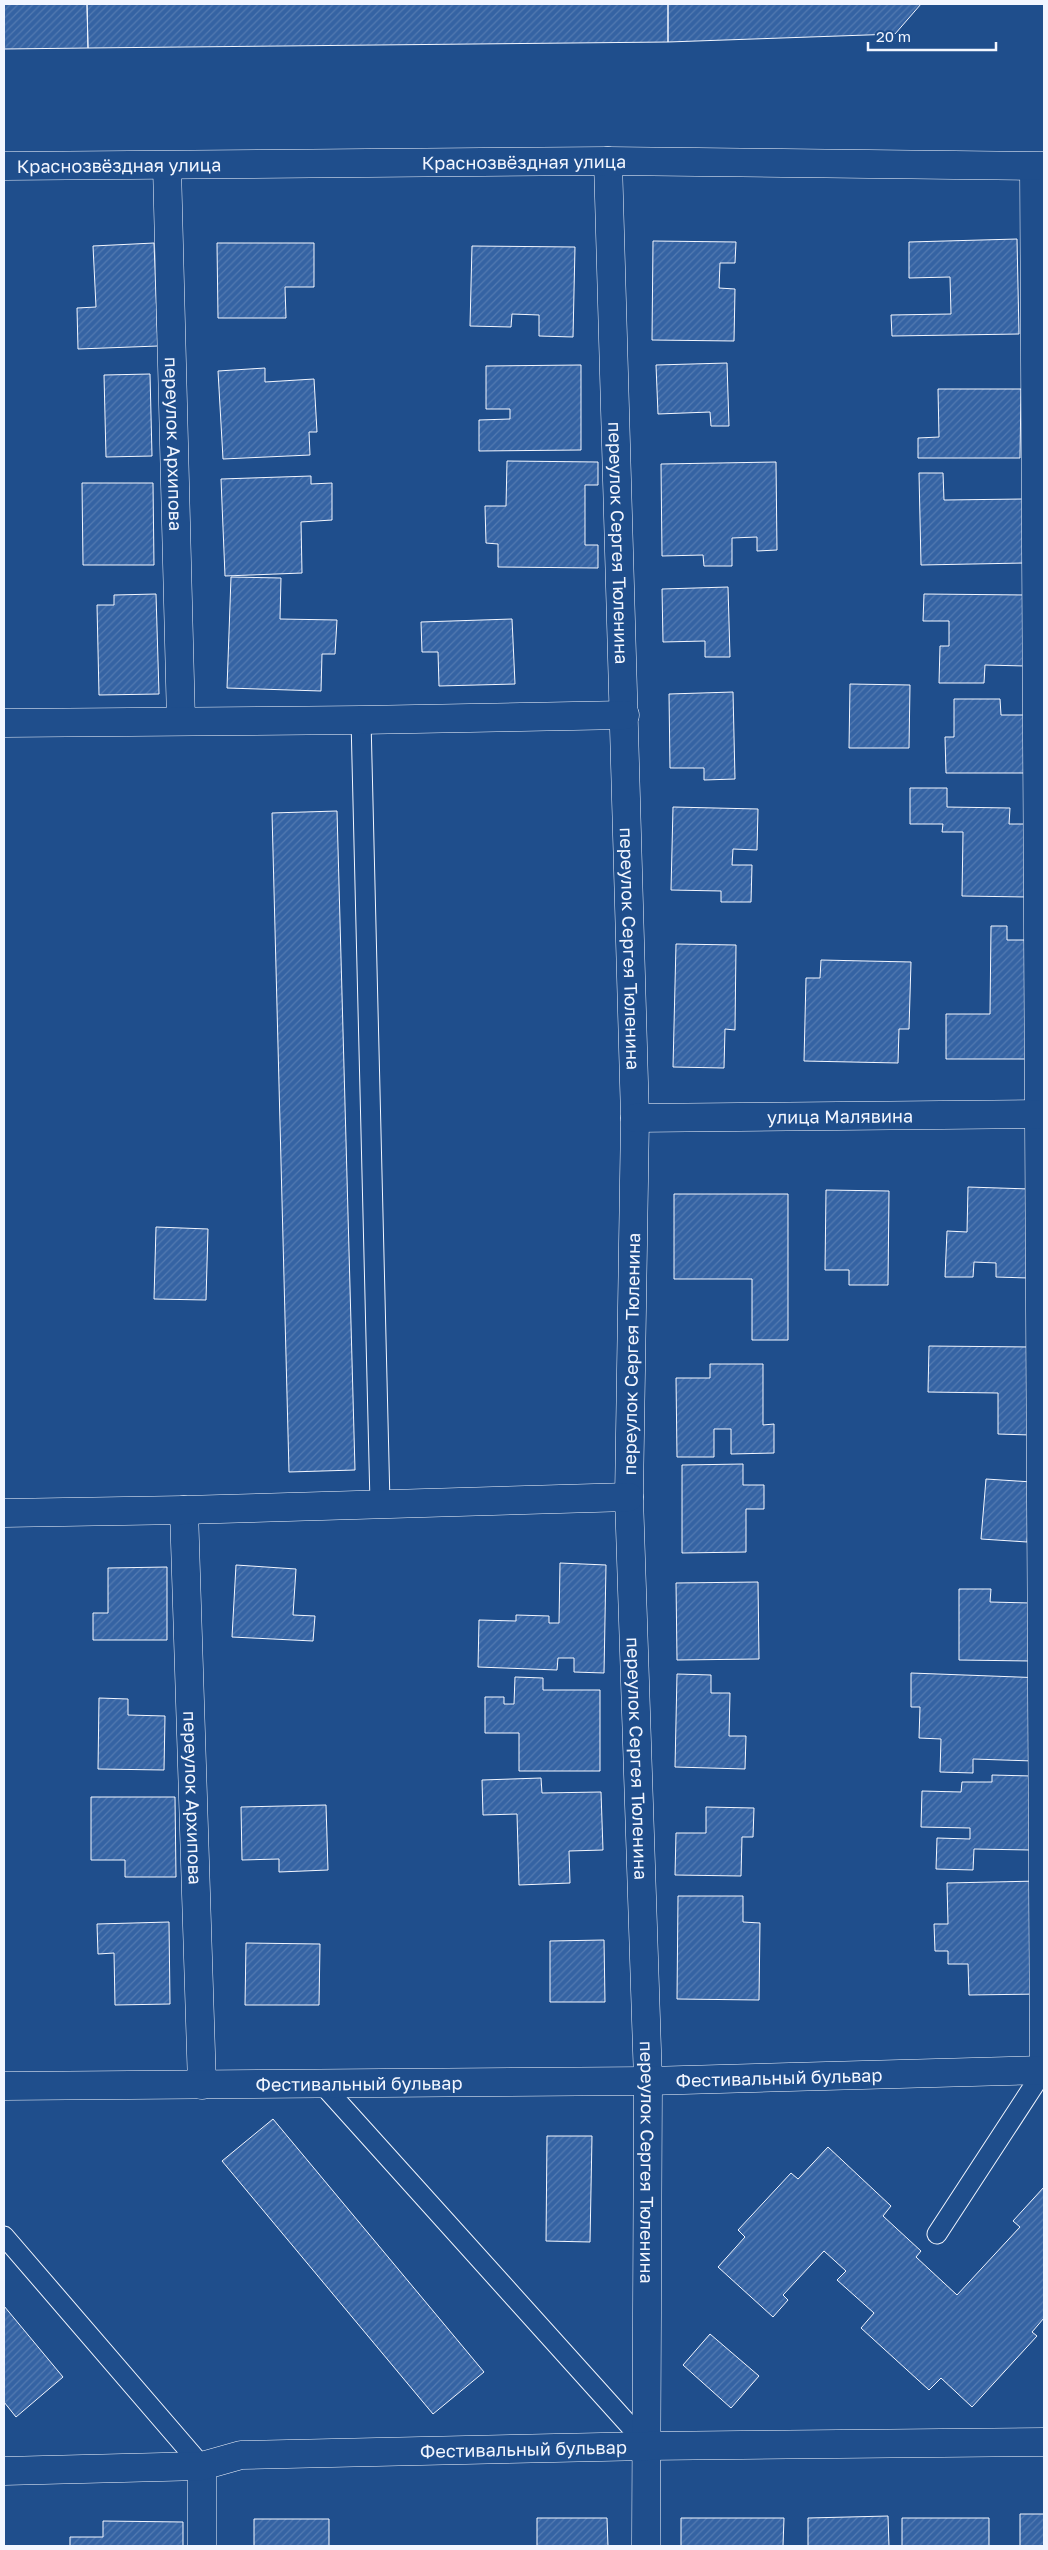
<svg xmlns="http://www.w3.org/2000/svg" width="1048" height="2550" font-family="'Golos Text',sans-serif">
  <style>
    .building { fill: url(#building-hatch); stroke: #f2f6ff }
    .lines { fill: none; stroke-linecap: round; stroke-linejoin: round }
    .service-casing { stroke: #f2f6ff; stroke-width: 21 }
    .minor-casing { stroke: #f2f6ff; stroke-width: 29 }
    .tertiary-casing { stroke: #f2f6ff; stroke-width: 29 }
    .service { stroke: #1f4e8c; stroke-width: 19 }
    .minor { stroke: #1f4e8c; stroke-width: 28 }
    .tertiary { stroke: #1f4e8c; stroke-width: 28 }
    .labels { text-anchor: middle; dominant-baseline: central; stroke-width: 4; stroke-linejoin: round; paint-order: stroke }
    .street-label { font-size: 18px; fill: #f2f6ff; stroke: #1f4e8c }
  </style>
  <defs>
    <pattern id="building-hatch" width="6" height="6" patternUnits="userSpaceOnUse" patternTransform="scale(1.25)"><rect width="6" height="6" fill="#3563a3"/><path d="M-1 1l2-2M0 6l6-6M5 7l2-2" fill="none" stroke="#537ab1"/></pattern>
  </defs>
  <rect width="100%" height="100%" fill="#1f4e8c"/>
  <!-- building -->
  <path class="building" d="M 4,4 L 87,4 L 88,48 L 4,49 Z
    M 87,4 L 668,4 L 668,42 L 88,48 Z
    M 668,4 L 921,4 L 895,34 L 668,42 Z
    M 1017,239 L 1019,334 L 892,336 L 891,315 L 951,314 L 950,277 L 909,278 L 909,242 Z
    M 653,241 L 736,242 L 735,263 L 720,263 L 719,288 L 735,289 L 734,341 L 652,340 Z
    M 154,243 L 158,346 L 78,349 L 77,308 L 96,307 L 93,246 Z
    M 217,243 L 314,243 L 314,287 L 285,287 L 286,318 L 218,318 Z
    M 472,246 L 575,247 L 573,337 L 539,336 L 539,315 L 512,314 L 511,327 L 470,326 Z
    M 727,363 L 729,426 L 711,426 L 710,412 L 658,414 L 656,365 Z
    M 581,365 L 581,450 L 479,451 L 479,420 L 510,419 L 510,409 L 486,409 L 486,366 Z
    M 265,368 L 265,382 L 314,379 L 317,432 L 309,432 L 310,455 L 223,459 L 218,371 Z
    M 150,374 L 152,456 L 106,457 L 104,375 Z
    M 938,389 L 1021,389 L 1020,458 L 918,458 L 918,438 L 939,437 Z
    M 507,461 L 598,462 L 598,485 L 585,485 L 585,545 L 598,545 L 598,568 L 498,567 L 498,544 L 486,543 L 485,506 L 506,506 Z
    M 776,462 L 777,550 L 757,551 L 757,537 L 732,538 L 732,566 L 704,566 L 703,555 L 662,556 L 661,464 Z
    M 919,473 L 943,473 L 944,500 L 1023,499 L 1024,563 L 921,565 Z
    M 311,476 L 311,484 L 332,483 L 332,520 L 301,522 L 302,573 L 225,576 L 221,479 Z
    M 82,483 L 153,483 L 154,565 L 83,565 Z
    M 231,577 L 281,578 L 280,619 L 337,620 L 335,654 L 322,654 L 321,691 L 227,688 Z
    M 728,587 L 730,657 L 705,657 L 705,641 L 663,642 L 662,589 Z
    M 156,594 L 159,694 L 99,695 L 97,605 L 114,605 L 114,595 Z
    M 924,594 L 1026,595 L 1025,666 L 985,665 L 984,683 L 939,683 L 940,646 L 949,646 L 949,621 L 923,621 Z
    M 512,619 L 515,684 L 439,686 L 438,652 L 422,652 L 421,622 Z
    M 850,684 L 910,685 L 909,748 L 849,748 Z
    M 733,692 L 735,779 L 704,780 L 704,768 L 670,768 L 669,694 Z
    M 954,699 L 1000,699 L 1001,715 L 1027,715 L 1027,773 L 946,773 L 945,737 L 954,737 Z
    M 910,788 L 947,788 L 947,807 L 1010,808 L 1009,824 L 1027,824 L 1027,897 L 962,896 L 963,832 L 942,832 L 943,824 L 910,824 Z
    M 673,807 L 758,809 L 757,850 L 733,849 L 732,865 L 752,865 L 751,902 L 721,902 L 721,891 L 671,890 Z
    M 337,811 L 355,1470 L 289,1472 L 272,813 Z
    M 991,926 L 1007,926 L 1007,940 L 1029,940 L 1028,1059 L 946,1059 L 946,1014 L 990,1014 Z
    M 676,944 L 736,945 L 735,1030 L 725,1029 L 724,1068 L 673,1067 Z
    M 821,960 L 911,962 L 909,1029 L 899,1029 L 898,1063 L 804,1061 L 806,978 L 820,978 Z
    M 968,1187 L 1030,1189 L 1028,1278 L 996,1277 L 996,1263 L 974,1262 L 973,1277 L 945,1277 L 947,1231 L 967,1232 Z
    M 826,1190 L 889,1191 L 888,1285 L 849,1285 L 849,1270 L 825,1270 Z
    M 674,1194 L 788,1194 L 788,1340 L 752,1340 L 752,1279 L 674,1279 Z
    M 156,1227 L 208,1229 L 206,1300 L 154,1299 Z
    M 929,1346 L 1031,1347 L 1030,1435 L 998,1434 L 998,1393 L 928,1392 Z
    M 710,1364 L 763,1364 L 763,1425 L 774,1424 L 774,1453 L 731,1454 L 731,1429 L 714,1429 L 714,1457 L 677,1457 L 676,1378 L 710,1378 Z
    M 743,1464 L 743,1485 L 764,1485 L 764,1509 L 746,1509 L 746,1552 L 682,1553 L 682,1465 Z
    M 986,1479 L 1032,1482 L 1027,1542 L 981,1539 Z
    M 560,1563 L 606,1565 L 604,1673 L 574,1672 L 574,1658 L 558,1658 L 557,1670 L 478,1667 L 479,1620 L 516,1621 L 516,1615 L 549,1616 L 549,1623 L 559,1623 Z
    M 236,1565 L 296,1569 L 293,1615 L 315,1616 L 313,1641 L 232,1637 Z
    M 167,1567 L 167,1640 L 93,1640 L 93,1613 L 108,1613 L 108,1568 Z
    M 758,1582 L 759,1659 L 677,1660 L 676,1583 Z
    M 959,1589 L 991,1589 L 990,1602 L 1030,1603 L 1030,1661 L 959,1660 Z
    M 911,1673 L 1044,1678 L 1033,1761 L 973,1759 L 973,1773 L 940,1772 L 941,1739 L 919,1738 L 920,1707 L 911,1707 Z
    M 677,1674 L 711,1675 L 711,1693 L 730,1693 L 729,1736 L 746,1736 L 745,1769 L 675,1767 Z
    M 515,1677 L 543,1678 L 543,1690 L 600,1690 L 600,1771 L 519,1771 L 519,1733 L 485,1733 L 485,1697 L 504,1697 L 504,1704 L 514,1704 Z
    M 99,1698 L 128,1699 L 128,1715 L 165,1716 L 164,1770 L 98,1769 Z
    M 992,1775 L 1031,1776 L 1030,1850 L 974,1849 L 973,1870 L 936,1869 L 937,1838 L 970,1839 L 970,1828 L 921,1827 L 922,1791 L 961,1792 L 962,1782 L 992,1782 Z
    M 541,1778 L 542,1793 L 601,1792 L 603,1850 L 569,1851 L 570,1883 L 519,1885 L 517,1814 L 483,1815 L 482,1780 Z
    M 91,1797 L 175,1797 L 176,1877 L 125,1877 L 125,1860 L 91,1860 Z
    M 326,1805 L 328,1870 L 279,1872 L 279,1859 L 242,1860 L 241,1807 Z
    M 706,1807 L 754,1808 L 753,1837 L 742,1837 L 741,1876 L 675,1875 L 676,1833 L 706,1833 Z
    M 1039,1881 L 1041,1994 L 969,1995 L 968,1964 L 948,1964 L 948,1951 L 935,1951 L 934,1924 L 948,1924 L 947,1883 Z
    M 678,1896 L 743,1896 L 743,1922 L 760,1923 L 759,2000 L 677,1999 Z
    M 169,1922 L 170,2004 L 115,2005 L 114,1953 L 98,1954 L 97,1924 Z
    M 604,1940 L 605,2002 L 550,2002 L 550,1941 Z
    M 246,1943 L 320,1944 L 319,2005 L 245,2005 Z
    M 273,2119 L 484,2372 L 433,2414 L 222,2161 Z
    M 547,2136 L 592,2136 L 590,2242 L 546,2241 Z
    M 828,2147 L 891,2206 L 883,2216 L 921,2251 L 916,2257 L 957,2295 L 1020,2227 L 1013,2221 L 1044,2187 L 1044,2318 L 1032,2332 L 1037,2336 L 972,2407 L 941,2378 L 929,2390 L 861,2328 L 874,2313 L 837,2280 L 846,2271 L 824,2251 L 783,2295 L 788,2300 L 773,2317 L 718,2267 L 745,2237 L 738,2230 L 791,2173 L 798,2179 Z
    M 4,2306 L 63,2377 L 16,2417 L 4,2402 Z
    M 710,2334 L 759,2376 L 731,2408 L 683,2365 Z
    M 1020,2514 L 1044,2514 L 1044,2546 L 1020,2546 Z
    M 888,2516 L 889,2546 L 808,2546 L 808,2518 Z
    M 537,2518 L 607,2518 L 608,2546 L 537,2546 Z
    M 681,2518 L 784,2518 L 783,2546 L 681,2546 Z
    M 902,2518 L 989,2518 L 989,2546 L 902,2546 Z
    M 254,2519 L 329,2519 L 329,2546 L 254,2546 Z
    M 103,2521 L 183,2522 L 183,2546 L 70,2546 L 70,2537 L 103,2537 Z"/>
  <g class="lines">
    <!-- service casing -->
    <g class="service-casing">
      <path id="service" d="M 361,720 L 380,1503
        M 322,2084 L 648,2446
        M 937,2234 L 1044,2070
        M 4,2236 L 202,2466"/>
    </g>
    <!-- minor casing -->
    <g class="minor-casing">
      <g id="minor">
        <path id="s1" d="M 608,161 L 635,1118 L 629,1497 L 648,2081 L 646,2546"/>
        <path id="s2" d="M 167,166 L 181,721"/>
        <path d="M 1034,167 L 1044,2070"/>
        <path d="M 4,723 L 361,720 L 625,715"/>
        <path id="s3" d="M 635,1118 L 1044,1114"/>
        <path id="s4" d="M 184,1510 L 202,2085"/>
        <path d="M 4,1513 L 184,1510 L 629,1497"/>
        <path id="s5" d="M 4,2086 L 648,2081 L 1044,2070"/>
        <path d="M 202,2466 L 202,2546"/>
        <path id="s6" d="M 4,2471 L 202,2466 L 241,2455 L 648,2446 L 1044,2442"/>
      </g>
    </g>
    <!-- tertiary casing -->
    <g class="tertiary-casing">
      <g id="tertiary">
        <path id="s7" d="M 4,166 L 608,161 L 1044,166"/>
      </g>
    </g>
    <!-- service -->
    <use href="#service" class="service"/>
    <!-- minor -->
    <use href="#minor" class="minor"/>
    <!-- tertiary -->
    <use href="#tertiary" class="tertiary"/>
  </g>
  <g class="labels">
    <!-- street labels -->
    <g class="street-label">
      <text stroke="none"><textPath href="#s7" startOffset="520">Краснозвёздная улица</textPath></text>
      <text stroke="none"><textPath href="#s7" startOffset="115">Краснозвёздная улица</textPath></text>
      <text stroke="none"><textPath href="#s2" startOffset="278">переулок Архипова</textPath></text>
      <text stroke="none"><textPath href="#s1" startOffset="382">переулок Сергея Тюленина</textPath></text>
      <text stroke="none"><textPath href="#s1" startOffset="788">переулок Сергея Тюленина</textPath></text>
      <text stroke="none"><textPath href="#s3" startOffset="205">улица Малявина</textPath></text>
      <text transform="translate(631 1354) rotate(-89)">переулок Сергея Тюленина</text>
      <text stroke="none"><textPath href="#s1" startOffset="1598">переулок Сергея Тюленина</textPath></text>
      <text stroke="none"><textPath href="#s4" startOffset="288">переулок Архипова</textPath></text>
      <text stroke="none"><textPath href="#s5" startOffset="775">Фестивальный бульвар</textPath></text>
      <text stroke="none"><textPath href="#s5" startOffset="355">Фестивальный бульвар</textPath></text>
      <text stroke="none"><textPath href="#s1" startOffset="2002">переулок Сергея Тюленина</textPath></text>
      <text stroke="none"><textPath href="#s6" startOffset="521">Фестивальный бульвар</textPath></text>
    </g>
  </g>
  <!-- border -->
  <rect width="1048" height="2550" fill="none" stroke="#f2f6ff" stroke-width="10"/>
  <!-- scale -->
  <path d="M868 42v8h128v-8" fill="none" stroke="#f2f6ff" stroke-width="2.5"/>
  <text x="876" y="42" font-size="15" fill="#f2f6ff" stroke="#1f4e8c" stroke-width="4" paint-order="stroke">20 m</text>
</svg>
